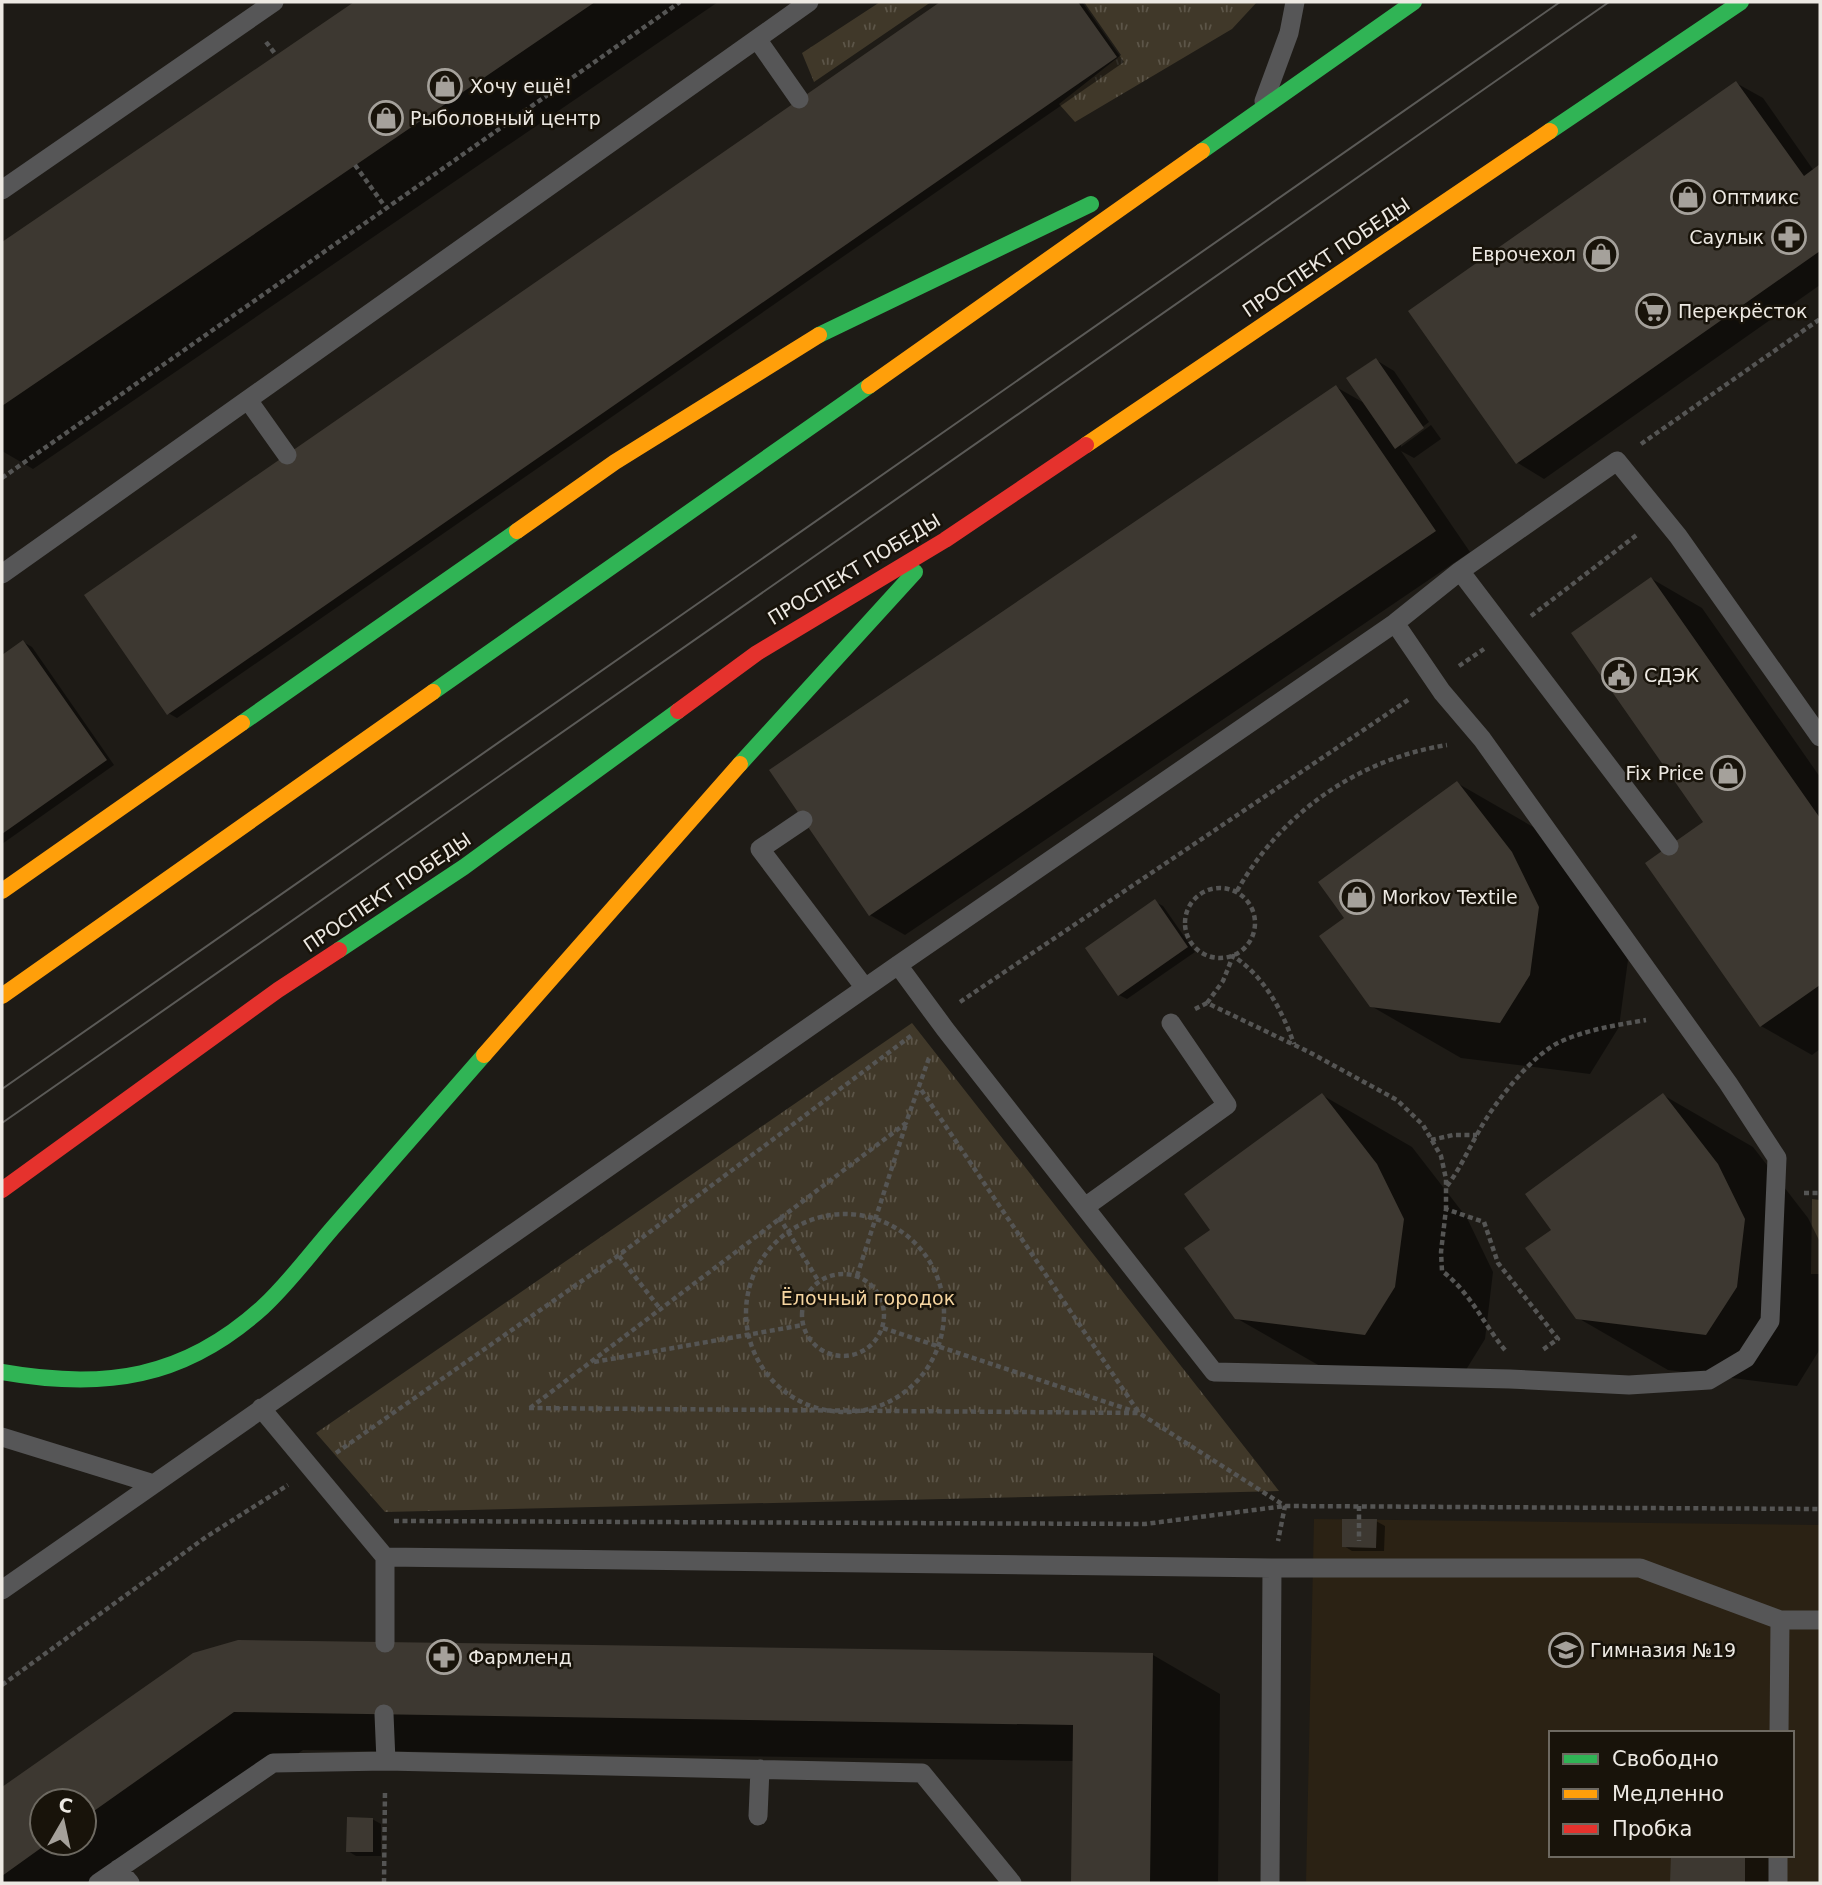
<svg xmlns="http://www.w3.org/2000/svg" width="1822" height="1885" font-family="'DejaVu Sans',sans-serif">
  <style>
    .built { fill: #2b2214; fill-rule: evenodd }
    .grass { fill: url(#grass-tufts) }
    .pitch { fill: #403829 }
    .shadow { fill: #0007; fill-rule: evenodd }
    .building { fill: #3d3831 }
    .lines { fill: none; stroke-linecap: round; stroke-linejoin: round }
    .path { stroke: #555554; stroke-width: 4.5; stroke-dasharray: 5 3.5; stroke-linecap: butt }
    .lane { stroke: #565657; stroke-width: 19 }
    .fast { stroke: #30b455; stroke-width: 16 }
    .slow { stroke: #ff9f0a; stroke-width: 16 }
    .jam { stroke: #e5322d; stroke-width: 16 }
    .tram { stroke: #5b5a57; stroke-width: 2 }
    .labels { text-anchor: middle; dominant-baseline: central; stroke-width: 5; stroke-linejoin: round; paint-order: stroke }
    .poi-label { font-size: 19px; fill: #ede9e3; stroke: #18130a; text-anchor: start }
    .street-label { font-size: 19px; fill: #ede9e3; stroke: #18130a }
    .park-label { font-size: 19px; fill: #f6d5a0; stroke: #18130a }
  </style>
  <defs>
    <pattern id="grass-tufts" width="24" height="20" patternUnits="userSpaceOnUse" patternTransform="scale(1.75)"><rect width="24" height="20" fill="#403829"/><path d="M3 7l-1-3M5 7V3M7 7l1-3M15 17l-1-3M17 17v-4M19 17l1-3" fill="none" stroke="#5c5548"/></pattern>
  </defs>
  <rect width="100%" height="100%" fill="#1e1b16"/>
  <!-- built -->
  <path class="built" d="M 1314,1519 L 1820,1525 L 1820,1883 L 1306,1883 ZM 1551,1733 L 1792,1733 L 1792,1855 L 1551,1855 Z"/>
  <!-- grass -->
  <path class="grass" d="M 880,2 L 931,2 L 814,82 L 802,53 Z
    M 1084,2 L 1257,2 L 1232,29 L 1075,122 L 1059,104 L 1121,55 Z
    M 912,1023 L 1279,1491 L 385,1512 L 316,1433 Z"/>
  <!-- pitch -->
  <path class="pitch" d="M 1812,1199 L 1820,1200 L 1820,1274 L 1811,1274 Z"/>
  <!-- shadow -->
  <path class="shadow" d="M 358,2 L 718,2 L 33,469 L 2,451 L 2,245 Z
    M 943,2 L 1082,2 L 1124,62 L 177,718 L 168,713 L 86,596 Z
    M 1736,83 L 1763,98 L 1814,171 L 1820,166 L 1820,285 L 1544,479 L 1518,463 L 1411,312 Z
    M 1376,360 L 1394,371 L 1429,422 L 1401,443 L 1401,447 L 1431,425 L 1441,439 L 1414,458 L 1401,451 L 1470,552 L 905,935 L 870,915 L 1336,387 L 1366,404 Z
    M 1652,579 L 1702,608 L 1820,777 L 1820,1049 L 1812,1055 L 1761,1026 Z
    M 23,642 L 32,647 L 114,765 L 2,844 L 2,657 Z
    M 1457,783 L 1547,835 L 1602,906 L 1628,960 L 1619,1027 L 1590,1074 L 1461,1058 L 1371,1006 L 1347,918 Z
    M 1155,902 L 1163,906 L 1195,952 L 1127,999 L 1119,995 Z
    M 1322,1095 L 1412,1147 L 1467,1218 L 1493,1272 L 1485,1339 L 1456,1386 L 1327,1370 L 1236,1318 L 1212,1231 Z
    M 1663,1095 L 1753,1147 L 1808,1218 L 1820,1242 L 1820,1349 L 1797,1386 L 1668,1370 L 1578,1318 L 1553,1230 Z
    M 1376,1521 L 1385,1526 L 1384,1551 L 1352,1551 L 1344,1546 Z
    M 194,1654 L 1153,1655 L 1220,1694 L 1218,1883 L 1073,1883 L 1074,1761 L 303,1750 L 113,1883 L 2,1883 L 2,1789 ZM 42,1801 L 84,1801 L 84,1843 L 42,1843 Z
    M 372,1819 L 381,1824 L 381,1856 L 356,1856 L 348,1851 Z
    M 1672,1855 L 1772,1855 L 1771,1883 L 1672,1883 Z"/>
  <!-- building -->
  <path class="building" d="M 354,2 L 595,2 L 2,406 L 2,242 Z
    M 940,2 L 1078,2 L 1117,57 L 167,715 L 84,595 Z
    M 1736,81 L 1804,176 L 1820,164 L 1820,251 L 1516,464 L 1408,311 Z
    M 1376,358 L 1424,428 L 1395,449 L 1346,378 Z
    M 1336,385 L 1436,531 L 869,916 L 769,770 Z
    M 1651,577 L 1820,818 L 1820,985 L 1760,1027 L 1645,863 L 1703,822 L 1571,633 Z
    M 23,640 L 107,760 L 2,834 L 2,655 Z
    M 1457,781 L 1512,852 L 1539,907 L 1530,975 L 1500,1023 L 1370,1007 L 1319,936 L 1344,918 L 1318,882 Z
    M 1155,899 L 1188,947 L 1118,996 L 1085,948 Z
    M 1322,1093 L 1377,1164 L 1404,1219 L 1395,1287 L 1365,1335 L 1235,1319 L 1184,1248 L 1210,1230 L 1184,1194 Z
    M 1663,1093 L 1718,1164 L 1745,1219 L 1737,1287 L 1706,1335 L 1576,1319 L 1525,1248 L 1551,1230 L 1525,1194 Z
    M 1342,1519 L 1377,1519 L 1376,1548 L 1342,1547 Z
    M 238,1640 L 1153,1653 L 1150,1883 L 1071,1883 L 1073,1725 L 234,1712 L 84,1818 L 84,1801 L 42,1801 L 42,1843 L 48,1843 L 2,1876 L 2,1787 L 193,1653 Z
    M 347,1817 L 373,1818 L 373,1852 L 346,1852 Z
    M 1671,1855 L 1745,1855 L 1745,1883 L 1670,1883 Z"/>
  <g class="lines">
    <!-- path -->
    <path class="path" d="M 266,42 L 276,55
      M 355,165 L 386,208
      M 1641,444 L 1820,319
      M 2,478 L 680,2
      M 1531,616 L 1638,534
      M 1459,666 L 1484,649
      M1185 923a35 35 0 1 1 70 0a35 35 0 1 1-70 0Z
      M 1237,891 C 1281,813 1358,759 1447,745
      M 960,1002 L 1411,698
      M 1207,1003 L 1223,981 L 1233,956 C 1264,976 1282,1010 1294,1044
      M 1195,1009 L 1207,1003 L 1309,1052 L 1397,1100 L 1423,1125 L 1441,1156 L 1446,1179 L 1446,1209
      M 1431,1140 L 1453,1135 L 1477,1135
      M 1447,1186 C 1460,1169 1468,1150 1479,1131 C 1494,1103 1533,1053 1562,1041 C 1589,1029 1617,1025 1646,1020
      M 1804,1193 L 1820,1193
      M746 1313a99 99 0 1 1 198 0a99 99 0 1 1-198 0Z
      M 779,1217 L 819,1282
      M 619,1256 L 661,1310
      M802 1315a41 41 0 1 1 82 0a41 41 0 1 1-82 0Z
      M 857,1276 L 906,1124
      M 883,1328 L 1139,1413 L 1285,1506 L 1278,1541
      M 1505,1350 C 1482,1322 1471,1293 1442,1271 L 1441,1252 L 1446,1209 L 1484,1222 L 1498,1263 L 1558,1339 L 1541,1351
      M 594,1362 L 803,1325
      M 529,1408 L 1139,1413 L 920,1088
      M 530,1408 L 906,1123 L 929,1058
      M 336,1453 L 619,1255 L 912,1035
      M 1359,1506 L 1359,1541
      M 394,1521 L 1145,1524 L 1285,1506 L 1820,1509
      M 2,1685 L 206,1537 L 288,1485
      M 384,1883 L 385,1790"/>
    <!-- lane -->
    <path class="lane" d="M 757,39 L 799,99
      M 1264,101 L 1289,33 L 1295,2
      M 2,190 L 274,2
      M 248,400 L 287,455
      M 1460,571 L 1669,846
      M 2,574 L 809,2
      M 803,820 L 760,849 L 865,988
      M 898,965 L 945,1029 L 1214,1372 L 1510,1379 L 1629,1385 L 1709,1380 L 1746,1358 L 1770,1321 L 1777,1158 L 1728,1083 L 1482,739 L 1442,692 L 1395,623
      M 1085,1207 L 1227,1105 L 1171,1023
      M 261,1408 L 385,1557 L 1272,1568 L 1640,1568 L 1780,1620 L 1820,1620
      M 2,1437 L 154,1484
      M 2,1590 L 898,965 L 1395,623 L 1460,571 L 1617,461 L 1678,536 L 1820,737
      M 385,1643 L 385,1557
      M 384,1714 L 386,1761
      M 1779,1733 L 1780,1620
      M 758,1816 L 760,1769
      M 118,1869 L 130,1883
      M 98,1883 L 273,1763 L 386,1761 L 922,1773 L 1012,1883
      M 1270,1883 L 1272,1568
      M 1778,1883 L 1778,1855"/>
    <!-- fast -->
    <path class="fast" d="M 1550,131 L 1741,2
      M 1202,151 L 1414,2
      M 819,335 L 1091,204
      M 433,692 L 869,386
      M 242,723 L 517,531
      M 740,764 L 915,572
      M 339,950 L 464,867 L 678,711
      M 2,1372 C 104,1390 184,1379 263,1307 C 290,1282 313,1250 337,1223 C 386,1167 435,1111 484,1055"/>
    <!-- slow -->
    <path class="slow" d="M 869,386 L 1202,151
      M 1086,445 L 1550,131
      M 517,531 L 615,462 L 819,335
      M 2,891 L 242,723
      M 2,996 L 433,692
      M 484,1055 L 740,764"/>
    <!-- jam -->
    <path class="jam" d="M 678,711 L 757,653 L 945,540 L 1086,445
      M 2,1190 L 278,990 L 339,950"/>
    <!-- tram -->
    <path class="tram" d="M 2,1089 L 1560,2
      M 2,1123 L 1609,2"/>
  </g>
  <!-- icons -->
  <defs>
    <g id="shop-ring" transform="scale(1.75)"><circle r="9.5" fill="#18130a" stroke="#a5a19b" stroke-width="1.5"/><path d="M-5-2.5h2.3a2.7 3.5 0 0 1 5.4 0H5L5.5 6h-11ZM-1.5-2.5h3a1.5 2.3 0 0 0-3 0Z" fill="#a5a19b"/></g>
    <g id="pharmacy-ring" transform="scale(1.75)"><circle r="9.5" fill="#18130a" stroke="#a5a19b" stroke-width="1.5"/><path d="M-2-6h4v4h4v4h-4v4h-4v-4h-4v-4h4Z" fill="#a5a19b"/></g>
    <g id="supermarket-ring" transform="scale(1.75)"><circle r="9.5" fill="#18130a" stroke="#a5a19b" stroke-width="1.5"/><path d="M-6-5.5h2.5l.6 2H6L4.5 2H-2.5L-4.4-4H-6ZM-1.5 3.2a1.3 1.3 0 1 0 .1 0ZM3 3.2a1.3 1.3 0 1 0 .1 0Z" fill="#a5a19b"/></g>
    <g id="civic-ring" transform="scale(1.75)"><circle r="9.5" fill="#18130a" stroke="#a5a19b" stroke-width="1.5"/><path d="M-.6-6.5H3V-4.5H.6V-3L4-1V1h2V6H-6V1h2V-1L-.6-3ZM-1.2 2.5V6h2.4V2.5Z" fill="#a5a19b"/></g>
    <g id="school-ring" transform="scale(1.75)"><circle r="9.5" fill="#18130a" stroke="#a5a19b" stroke-width="1.5"/><path d="M0-5L7-2L0 1L-7-2ZM-4 1L0 2.5L4 1V4Q0 6-4 4Z" fill="#a5a19b"/></g>
  </defs>
  <g fill-rule="evenodd">
    <use href="#shop-ring" x="445" y="86"/>
    <use href="#shop-ring" x="386" y="118"/>
    <use href="#shop-ring" x="1688" y="197"/>
    <use href="#pharmacy-ring" x="1789" y="237"/>
    <use href="#shop-ring" x="1601" y="254"/>
    <use href="#supermarket-ring" x="1653" y="311"/>
    <use href="#civic-ring" x="1619" y="675"/>
    <use href="#shop-ring" x="1728" y="773"/>
    <use href="#shop-ring" x="1357" y="897"/>
    <use href="#school-ring" x="1566" y="1650"/>
    <use href="#pharmacy-ring" x="444" y="1657"/>
  </g>
  <g class="labels">
    <!-- poi labels -->
    <g class="poi-label">
      <text x="470" y="86">Хочу ещё!</text>
      <text x="410" y="118">Рыболовный центр</text>
      <text x="1712" y="197">Оптмикс</text>
      <text x="1764" y="237" text-anchor="end">Саулык</text>
      <text x="1576" y="254" text-anchor="end">Еврочехол</text>
      <text x="1678" y="311">Перекрёсток</text>
      <text x="1644" y="675">СДЭК</text>
      <text x="1704" y="773" text-anchor="end">Fix Price</text>
      <text x="1382" y="897">Morkov Textile</text>
      <text x="1590" y="1650">Гимназия №19</text>
      <text x="468" y="1657">Фармленд</text>
    </g>
    <!-- street labels -->
    <g class="street-label">
      <text transform="translate(1326 257) rotate(-34)">ПРОСПЕКТ ПОБЕДЫ</text>
      <text transform="translate(854 569) rotate(-31)">ПРОСПЕКТ ПОБЕДЫ</text>
      <text transform="translate(387 892) rotate(-34)">ПРОСПЕКТ ПОБЕДЫ</text>
    </g>
    <!-- park labels -->
    <g class="park-label">
      <text x="868" y="1298">Ёлочный городок</text>
    </g>
  </g>
  <!-- border -->
  <rect width="1822" height="1885" fill="none" stroke="#ede9e3" stroke-width="7"/>
  <!-- legend -->
  <rect x="1549" y="1731" width="245" height="126" fill="#18130a" stroke="#6d6961" stroke-width="2"/>
  <rect x="1563" y="1754" width="35" height="10" fill="#30b455" stroke="#6d6961" stroke-width="2"/>
  <text x="1612" y="1766" font-size="21" fill="#ede9e3">Свободно</text>
  <rect x="1563" y="1789" width="35" height="10" fill="#ff9f0a" stroke="#6d6961" stroke-width="2"/>
  <text x="1612" y="1801" font-size="21" fill="#ede9e3">Медленно</text>
  <rect x="1563" y="1824" width="35" height="10" fill="#e5322d" stroke="#6d6961" stroke-width="2"/>
  <text x="1612" y="1836" font-size="21" fill="#ede9e3">Пробка</text>
  <!-- north arrow -->
  <g transform="translate(63 1822) rotate(9)"><circle r="33" fill="#18130a" stroke="#6d6961" stroke-width="2"/>
  <path d="M0-5L12 26L0 18L-12 26Z" fill="#a5a19b"/>
  <text y="-10" font-size="19" font-weight="bold" text-anchor="middle" fill="#ede9e3">С</text>
  </g>
</svg>
